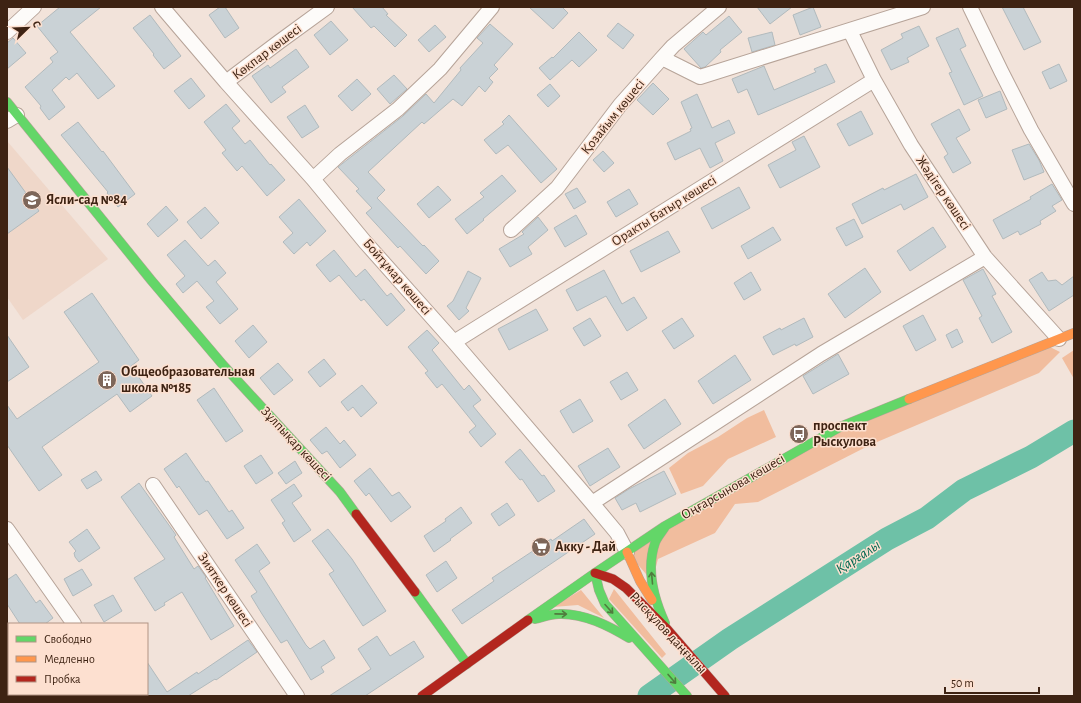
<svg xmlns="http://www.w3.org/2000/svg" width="1081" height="703" font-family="'Alegreya Sans',sans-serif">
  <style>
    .built { fill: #efd7c9 }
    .green { fill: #f1bd9e }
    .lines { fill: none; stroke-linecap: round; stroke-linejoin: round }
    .river { stroke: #6ec1a7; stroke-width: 23 }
    .building { fill: #cad2d6; stroke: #b1babd }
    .street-casing { stroke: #b6a398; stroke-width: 16 }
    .fast-casing { stroke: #b6a398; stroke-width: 10 }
    .slow-casing { stroke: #b6a398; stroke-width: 10 }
    .jam-casing { stroke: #b6a398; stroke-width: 10 }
    .street { stroke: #fdfbf9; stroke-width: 14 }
    .fast { stroke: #63d668; stroke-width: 9 }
    .slow { stroke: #ff974d; stroke-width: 9 }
    .jam { stroke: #b3261e; stroke-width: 9 }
    .oneway { stroke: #507c3e }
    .labels { text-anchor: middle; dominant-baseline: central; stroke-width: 3; stroke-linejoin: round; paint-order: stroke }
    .street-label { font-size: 14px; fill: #3e2313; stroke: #fde0d0 }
    .poi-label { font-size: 14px; font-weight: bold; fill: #3e2313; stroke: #fde0d0; text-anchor: start }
    .water-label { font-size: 15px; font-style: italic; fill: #026851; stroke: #fde0d0 }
  </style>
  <rect width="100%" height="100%" fill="#f2e3da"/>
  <!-- built -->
  <path class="built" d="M 7,141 L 108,259 L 23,320 L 7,297 Z"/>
  <!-- green -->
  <path class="green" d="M 1046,345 L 1060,352 L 1039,373 L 870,445 L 758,502 L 735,504 L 715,533 L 658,559 L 652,581 L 627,552 L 840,427 Z
    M 1074,350 L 1074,379 L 1062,358 Z
    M 764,410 L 776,437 L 728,459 L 703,486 L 681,494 L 669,468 L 688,453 L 718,437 L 747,418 Z
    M 614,589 L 666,654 L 662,658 L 609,599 Z
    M 581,590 L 604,618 L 578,605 L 553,607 Z"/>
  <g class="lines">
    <!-- river -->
    <path class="river" d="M 649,696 L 730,639 L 887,539 L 927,518 L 964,490 L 1031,457 L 1074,431"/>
  </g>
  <!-- building -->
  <path class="building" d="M 60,7 L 101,7 L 70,32 L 115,86 L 98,99 L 77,73 L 69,80 L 66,77 L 52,90 L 65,107 L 49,120 L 40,108 L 41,106 L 25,87 L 53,62 L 50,58 L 58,52 L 37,26 Z
    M 220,7 L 225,7 L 239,28 L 225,38 L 209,15 Z
    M 352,7 L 382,7 L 388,14 L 386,15 L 407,35 L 395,47 L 374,26 L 371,28 Z
    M 529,7 L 562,7 L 568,13 L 553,29 Z
    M 757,7 L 792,7 L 770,24 Z
    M 813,7 L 821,27 L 800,35 L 793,15 Z
    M 1002,7 L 1023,7 L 1041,42 L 1024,50 Z
    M 150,15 L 181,56 L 164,69 L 153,55 L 154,54 L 133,28 Z
    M 729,16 L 742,32 L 720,50 L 721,52 L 705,67 L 701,68 L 684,49 L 703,32 L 706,35 Z
    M 331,21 L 348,40 L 330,55 L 314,35 Z
    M 618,23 L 634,35 L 623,49 L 607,36 Z
    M 490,24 L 513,44 L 494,65 L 498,69 L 489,78 L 493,82 L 485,92 L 479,86 L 462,106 L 453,99 L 424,124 L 422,122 L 368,172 L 385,190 L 377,198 L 423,246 L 424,245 L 439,261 L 426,274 L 400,246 L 398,248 L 366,213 L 372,208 L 356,191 L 359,189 L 338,167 L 403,116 L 426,94 L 434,103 L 461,70 L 460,68 L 483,43 L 477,38 Z
    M 435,25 L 446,37 L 429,52 L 418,40 Z
    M 919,26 L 929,46 L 907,58 L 909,62 L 891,70 L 881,50 L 903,38 L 901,34 Z
    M 958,28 L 966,46 L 960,49 L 983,96 L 964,105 L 949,73 L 952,72 L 936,38 Z
    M 579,32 L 597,50 L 579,67 L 572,60 L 550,80 L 539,68 L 552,57 L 553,58 Z
    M 772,32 L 775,45 L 752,52 L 748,38 Z
    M 13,38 L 26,53 L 7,69 L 7,43 Z
    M 296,49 L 309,67 L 282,87 L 286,92 L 271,103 L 252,76 L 268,65 L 270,68 Z
    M 826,64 L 835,82 L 758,115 L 747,89 L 738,93 L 732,79 L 764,66 L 774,90 L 816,72 L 814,69 Z
    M 1059,64 L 1067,81 L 1050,89 L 1042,72 Z
    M 394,75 L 407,89 L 390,104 L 377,89 Z
    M 191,78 L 205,96 L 189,109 L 174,91 Z
    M 357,79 L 371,94 L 352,111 L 338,96 Z
    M 653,83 L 669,99 L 653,115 L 637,100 Z
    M 550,84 L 560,96 L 548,107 L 537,95 Z
    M 1000,91 L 1007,109 L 986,118 L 978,100 Z
    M 697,94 L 712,128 L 729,120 L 735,133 L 715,143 L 723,161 L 710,168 L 700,148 L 675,160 L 667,143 L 691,131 L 690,129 L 692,128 L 681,102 Z
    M 226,104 L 240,121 L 232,128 L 245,144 L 250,140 L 270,165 L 271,164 L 285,180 L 267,196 L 242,166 L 237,171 L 222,153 L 226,150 L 204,122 Z
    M 305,105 L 319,127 L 302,138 L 287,117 Z
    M 959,109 L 970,130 L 956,138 L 971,163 L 953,173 L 944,157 L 948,154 L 931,124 Z
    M 861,111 L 873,134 L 849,146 L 837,124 Z
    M 509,115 L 557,169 L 541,183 L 508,145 L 496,154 L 484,140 L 504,124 L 502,122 Z
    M 78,122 L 102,152 L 103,151 L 135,194 L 118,207 L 107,193 L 108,192 L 61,135 Z
    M 804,136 L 820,167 L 780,188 L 768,165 L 796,150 L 792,142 Z
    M 1029,144 L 1039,160 L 1044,172 L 1024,180 L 1012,150 Z
    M 603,151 L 614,163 L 604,172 L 593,160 Z
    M 7,167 L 39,211 L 7,234 Z
    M 916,174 L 928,197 L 904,210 L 901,204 L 862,224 L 852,204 L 883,188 L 884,190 Z
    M 502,175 L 516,191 L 483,219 L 484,220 L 467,234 L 455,219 L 484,197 L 480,193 Z
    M 1052,184 L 1062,200 L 1052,206 L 1056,211 L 1040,221 L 1041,224 L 1020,235 L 1018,231 L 1003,239 L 993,220 L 1031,199 L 1030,197 Z
    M 438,186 L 451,200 L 429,218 L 417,204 Z
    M 739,187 L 750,208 L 712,229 L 701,208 Z
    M 577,188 L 586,202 L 574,209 L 565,194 Z
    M 629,189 L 638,204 L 616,217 L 607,202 Z
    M 299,199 L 326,231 L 310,246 L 307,242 L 294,254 L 283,242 L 293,233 L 279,217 Z
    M 166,206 L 178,220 L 158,237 L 147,224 Z
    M 205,207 L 219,223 L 201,239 L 187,222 Z
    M 576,215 L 587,234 L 565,247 L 554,228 Z
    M 538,217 L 548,230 L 528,247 L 532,254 L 510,267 L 499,249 L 524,234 L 522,232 Z
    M 854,219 L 863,237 L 846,246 L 836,228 Z
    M 773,227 L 781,240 L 748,259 L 741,246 Z
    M 933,227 L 946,247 L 910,271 L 897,251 Z
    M 668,231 L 680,252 L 641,272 L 630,251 Z
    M 185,240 L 208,266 L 215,260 L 226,273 L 216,282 L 238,309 L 220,324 L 206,307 L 214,301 L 197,281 L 183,293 L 176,284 L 185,276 L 167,255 Z
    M 334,250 L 356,277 L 365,269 L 387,296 L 391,293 L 405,310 L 387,326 L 364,299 L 361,301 L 339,275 L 330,282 L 316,265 Z
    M 865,268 L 881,292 L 845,318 L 828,294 Z
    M 983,269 L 996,294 L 992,296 L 1012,332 L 992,343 L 979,318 L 982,316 L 963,280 Z
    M 604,270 L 622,304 L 634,297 L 647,318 L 627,331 L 606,296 L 577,311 L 566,290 Z
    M 468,271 L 481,278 L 466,308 L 469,311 L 459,320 L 447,306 L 453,301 Z
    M 751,272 L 761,290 L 744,300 L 734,283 Z
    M 1042,272 L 1048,281 L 1056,280 L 1062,285 L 1074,276 L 1074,295 L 1049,311 L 1029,280 Z
    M 92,293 L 139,360 L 131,366 L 152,396 L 130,412 L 117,394 L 42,447 L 62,475 L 39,491 L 7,445 L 7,405 L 17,419 L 99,362 L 64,312 Z
    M 536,309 L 548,330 L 509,350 L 498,329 Z
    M 923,315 L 936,340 L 916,351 L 903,326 Z
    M 590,318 L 601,336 L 584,346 L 573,328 Z
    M 682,318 L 694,336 L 674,349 L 662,331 Z
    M 804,318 L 813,337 L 796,346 L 795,344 L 773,355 L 763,337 L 780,328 L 781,330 Z
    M 253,325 L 267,342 L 249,358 L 235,341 Z
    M 957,329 L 963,342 L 952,348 L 946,335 Z
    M 427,330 L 439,343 L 432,350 L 464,390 L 469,385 L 481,400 L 473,406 L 496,434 L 481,447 L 469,432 L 476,426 L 442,384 L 437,388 L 425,373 L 428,371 L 408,347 Z
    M 7,335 L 29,367 L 7,382 Z
    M 838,354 L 849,374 L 813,394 L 803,376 Z
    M 735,355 L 751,380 L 713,404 L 698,381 Z
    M 324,359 L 336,374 L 320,387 L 308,372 Z
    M 278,363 L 293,380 L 274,395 L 260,378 Z
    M 627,372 L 638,390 L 621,400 L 610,382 Z
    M 362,385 L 377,403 L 361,417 L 353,407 L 348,411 L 341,402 Z
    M 214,388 L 243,431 L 226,442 L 197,400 Z
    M 580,399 L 593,421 L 573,433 L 560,411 Z
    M 665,399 L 681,424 L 644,449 L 628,425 Z
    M 326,427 L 340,444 L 344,440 L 356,455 L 340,468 L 327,451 L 322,454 L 310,440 Z
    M 608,448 L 620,467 L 590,486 L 578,466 Z
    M 520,449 L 542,476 L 544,475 L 555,491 L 538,502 L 522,479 L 520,480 L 505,462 Z
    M 186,453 L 206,482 L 208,481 L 229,512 L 232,510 L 244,528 L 227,539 L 207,510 L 199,515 L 179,486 L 177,488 L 164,469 Z
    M 261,455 L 273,473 L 256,484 L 244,466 Z
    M 295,461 L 302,473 L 286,484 L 278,473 Z
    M 370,468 L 392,496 L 399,492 L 411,507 L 391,522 L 369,493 L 366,496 L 354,481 Z
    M 96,471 L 102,480 L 87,489 L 81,480 Z
    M 664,471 L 676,494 L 640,512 L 636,503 L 622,510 L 615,498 L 629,489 Z
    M 139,483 L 176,535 L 174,537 L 194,569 L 198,566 L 206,577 L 205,578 L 234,626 L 211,640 L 182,592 L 164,603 L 165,605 L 155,611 L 134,578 L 165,559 L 121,497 Z
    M 294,484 L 302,496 L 292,503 L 311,530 L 294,542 L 282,523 L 285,521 L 271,500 Z
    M 507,503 L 515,515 L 499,526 L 491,514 Z
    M 461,507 L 472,523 L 450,539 L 451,540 L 434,552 L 424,536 L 446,521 L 445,519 Z
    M 584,519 L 595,534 L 462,624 L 452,610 L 494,581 L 492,578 L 551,539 L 552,541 Z
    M 87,529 L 100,548 L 79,562 L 75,557 L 74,553 L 76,551 L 69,542 Z
    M 328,529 L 352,559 L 386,611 L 363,626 L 329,574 L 334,571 L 312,541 Z
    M 257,544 L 270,563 L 259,571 L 306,645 L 310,649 L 324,640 L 335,658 L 321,667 L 324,672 L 311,680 L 287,640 L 281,643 L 262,614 L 251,596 L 257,592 L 235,560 Z
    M 446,561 L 457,578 L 437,592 L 426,575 Z
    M 82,569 L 92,585 L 73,596 L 64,579 Z
    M 16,574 L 36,603 L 40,600 L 53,618 L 45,624 L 20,624 L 7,604 L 7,580 Z
    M 113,595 L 122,611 L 104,622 L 94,605 Z
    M 377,636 L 390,656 L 414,641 L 424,657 L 365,696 L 329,696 L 371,669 L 358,649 Z
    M 248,640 L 257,652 L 216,680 L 215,679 L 188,696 L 147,696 L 147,662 L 167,692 L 197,672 L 198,674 Z"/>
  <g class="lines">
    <!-- street casing -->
    <g class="street-casing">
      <path id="street" d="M 162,7 L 226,82 L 313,179 L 365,242 L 454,342 L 592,503 L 617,533 L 627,552
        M 970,7 L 1001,71 L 1031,130 L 1074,204
        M 850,31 L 874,80 L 911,145 L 985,257 L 1059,339
        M 7,32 L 34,7
        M 662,58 L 700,77 L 923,7
        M 226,82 L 279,42 L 327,7
        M 7,121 L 17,115
        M 313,179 L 340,154 L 398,109 L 440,69 L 492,7
        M 511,230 L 557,188 L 620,105 L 662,58 L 673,46 L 719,7
        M 454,342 L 874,80
        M 153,485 L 297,696
        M 592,503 L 821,354 L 985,257
        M 7,529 L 74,624
        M 120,694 L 122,696"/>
    </g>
    <!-- fast casing -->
    <g class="fast-casing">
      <path id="fast" d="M 7,102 L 151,280 L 223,365 L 340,492 L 356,514
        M 665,527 C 662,532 657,537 655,543 C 646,569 654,599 665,623
        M 595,573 L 599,590 L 605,604 L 687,696
        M 415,592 L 467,664
        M 535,619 C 543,617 551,614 559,614 C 584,613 609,626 629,638
        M 528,620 L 595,573 L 665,526 L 840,427 L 909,399"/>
    </g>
    <!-- slow casing -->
    <g class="slow-casing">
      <path id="slow" d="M 909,399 L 1074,333
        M 627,552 L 640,581 L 652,600"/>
    </g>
    <!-- jam casing -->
    <g class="jam-casing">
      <path id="jam" d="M 356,514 L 415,592
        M 595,573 L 613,579 L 626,588 L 667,629 L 725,696
        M 422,696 L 528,620"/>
    </g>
    <!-- street -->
    <use href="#street" class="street"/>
    <!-- fast -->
    <use href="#fast" class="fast"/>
    <!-- slow -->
    <use href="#slow" class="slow"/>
    <!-- jam -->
    <use href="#jam" class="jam"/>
  </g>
  <!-- one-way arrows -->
  <defs><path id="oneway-shaft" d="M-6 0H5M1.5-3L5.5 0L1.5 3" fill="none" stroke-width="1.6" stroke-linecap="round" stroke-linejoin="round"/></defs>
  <g class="oneway">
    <use href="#oneway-shaft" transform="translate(652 578) rotate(-95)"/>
    <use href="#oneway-shaft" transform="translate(609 609) rotate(48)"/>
    <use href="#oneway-shaft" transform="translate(561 614) rotate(1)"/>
    <use href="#oneway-shaft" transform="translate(672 679) rotate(49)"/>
  </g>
  <!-- icons -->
  <defs>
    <g id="school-disc" transform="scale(1)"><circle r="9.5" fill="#7d6659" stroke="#fde0d0"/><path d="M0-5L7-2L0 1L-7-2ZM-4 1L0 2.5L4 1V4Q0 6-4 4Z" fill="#fff"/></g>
    <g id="building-disc" transform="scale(1)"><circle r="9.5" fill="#7d6659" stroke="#fde0d0"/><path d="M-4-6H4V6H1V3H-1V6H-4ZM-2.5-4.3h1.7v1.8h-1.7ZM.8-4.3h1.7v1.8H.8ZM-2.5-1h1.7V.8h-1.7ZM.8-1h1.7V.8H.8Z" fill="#fff"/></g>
    <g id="bus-disc" transform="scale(1)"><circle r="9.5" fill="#7d6659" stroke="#fde0d0"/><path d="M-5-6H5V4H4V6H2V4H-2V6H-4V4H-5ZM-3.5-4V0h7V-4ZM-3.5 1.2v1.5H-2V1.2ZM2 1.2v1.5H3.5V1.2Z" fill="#fff"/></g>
    <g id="supermarket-disc" transform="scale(1)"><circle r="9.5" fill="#7d6659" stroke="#fde0d0"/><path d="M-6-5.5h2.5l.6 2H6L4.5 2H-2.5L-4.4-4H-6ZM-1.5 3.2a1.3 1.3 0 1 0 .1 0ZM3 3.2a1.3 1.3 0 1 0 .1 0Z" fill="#fff"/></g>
  </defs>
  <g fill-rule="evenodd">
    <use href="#school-disc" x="32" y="200"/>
    <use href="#building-disc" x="107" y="380"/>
    <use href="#bus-disc" x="799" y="434"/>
    <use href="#supermarket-disc" x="541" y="547"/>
  </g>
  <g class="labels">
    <!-- street labels -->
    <g class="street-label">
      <text transform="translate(267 52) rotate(-37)">Көкпар көшесі</text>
      <text transform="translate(613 117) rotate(-51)">Қозайым көшесі</text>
      <text transform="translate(943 193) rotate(56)">Жәдігер көшесі</text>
      <text transform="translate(664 211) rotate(-32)">Оракты Батыр көшесі</text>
      <text transform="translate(397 277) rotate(49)">Бойтұмар көшесі</text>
      <text transform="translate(296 444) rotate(47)">Зұлпықар көшесі</text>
      <text transform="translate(733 487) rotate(-30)">Оңғарсынова көшесі</text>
      <text transform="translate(225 590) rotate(56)">Зияткер көшесі</text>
      <text transform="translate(668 633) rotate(47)">Рысқұлов даңғылы</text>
    </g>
    <!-- poi labels -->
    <g class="poi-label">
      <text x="46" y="200">Ясли-сад №84</text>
      <text x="121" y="372">Общеобразовательная<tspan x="121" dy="16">школа №185</tspan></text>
      <text x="813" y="426">проспект<tspan x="813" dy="16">Рыскулова</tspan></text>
      <text x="555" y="547">Акку - Дай</text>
    </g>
    <!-- water labels -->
    <g class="water-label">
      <text transform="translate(858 557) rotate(-33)">Қарғалы</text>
    </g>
  </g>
  <!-- border -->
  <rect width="1081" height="703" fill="none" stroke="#3e2313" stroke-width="16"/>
  <!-- legend -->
  <rect x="8" y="623" width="140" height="72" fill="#fde0d0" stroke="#b19484"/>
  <rect x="16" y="636" width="20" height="6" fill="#63d668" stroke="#b19484"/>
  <text x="44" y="643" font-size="12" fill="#3e2313">Свободно</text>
  <rect x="16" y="656" width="20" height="6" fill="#ff974d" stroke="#b19484"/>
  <text x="44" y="663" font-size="12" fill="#3e2313">Медленно</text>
  <rect x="16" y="676" width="20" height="6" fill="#b3261e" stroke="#b19484"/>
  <text x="44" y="683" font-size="12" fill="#3e2313">Пробка</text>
  <!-- north arrow -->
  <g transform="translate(28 28) rotate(67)" stroke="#fde0d0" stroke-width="3" paint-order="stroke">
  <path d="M0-3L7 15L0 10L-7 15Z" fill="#3e2313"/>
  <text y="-6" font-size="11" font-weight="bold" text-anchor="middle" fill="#3e2313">С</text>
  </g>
  <!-- scale -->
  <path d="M945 687v6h94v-6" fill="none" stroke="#3e2313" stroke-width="2"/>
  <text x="951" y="687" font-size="12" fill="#3e2313" stroke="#fde0d0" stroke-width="3" paint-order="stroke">50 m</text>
</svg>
